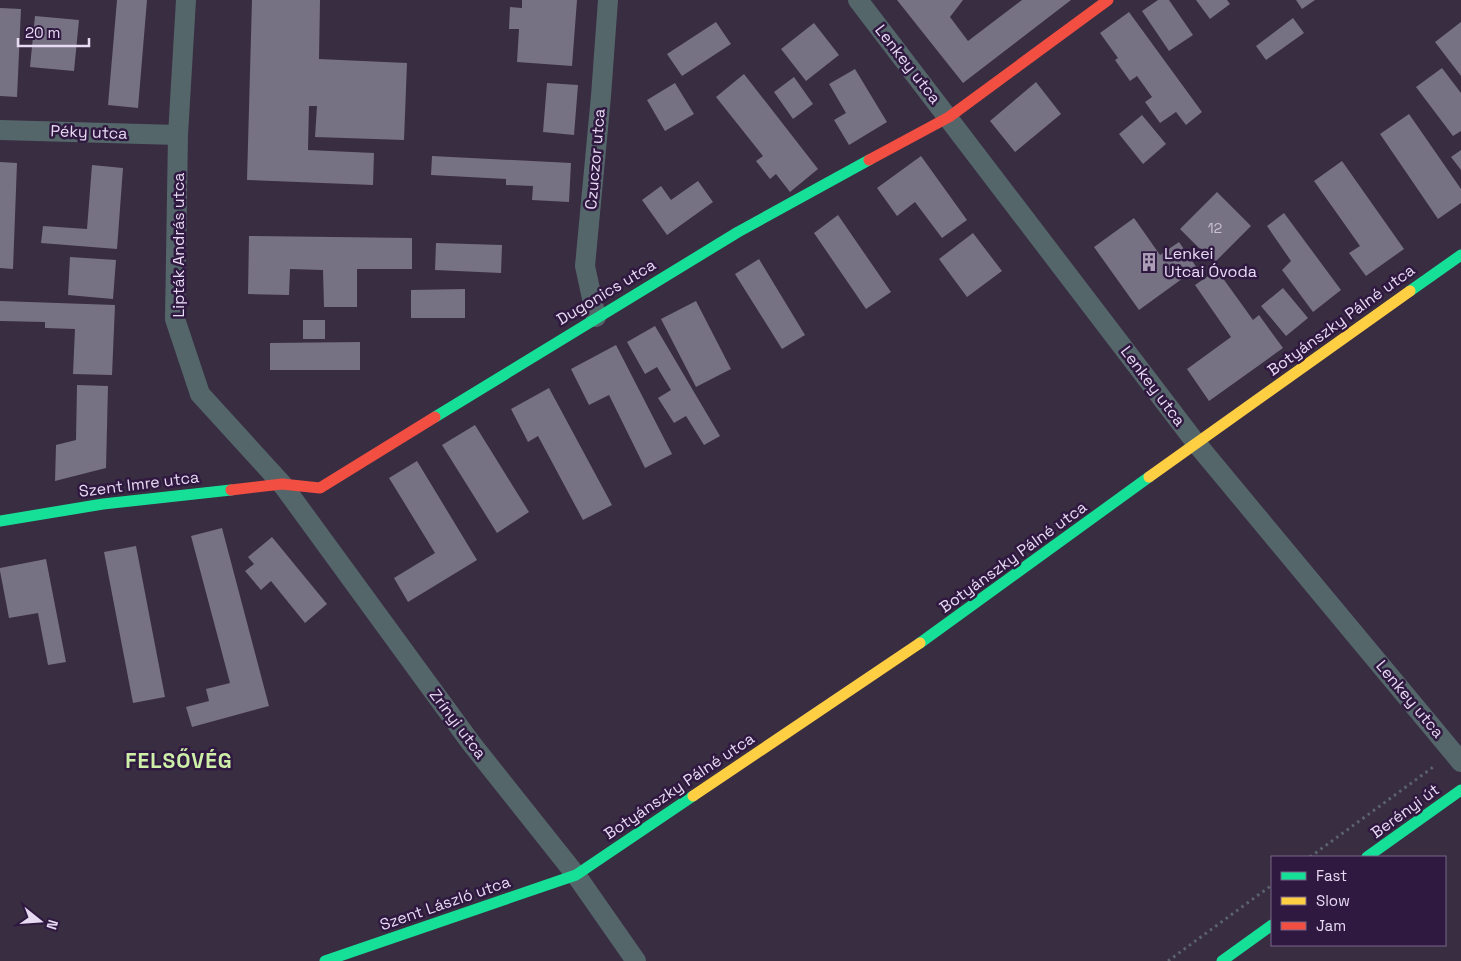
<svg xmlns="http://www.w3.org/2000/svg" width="1461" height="961" font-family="'Space Grotesk',sans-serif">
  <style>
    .building { fill: #777184 }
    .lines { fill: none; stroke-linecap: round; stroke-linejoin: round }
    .path { stroke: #5b646c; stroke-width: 3; stroke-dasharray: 2.5 4; stroke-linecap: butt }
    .street { stroke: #54666a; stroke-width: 20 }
    .fast { stroke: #16e098; stroke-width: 11 }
    .slow { stroke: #ffcf43; stroke-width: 11 }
    .jam { stroke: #f24e42; stroke-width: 11 }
    .labels { text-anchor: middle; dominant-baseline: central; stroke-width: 5; stroke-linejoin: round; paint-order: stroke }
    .number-label { font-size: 14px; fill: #cbc0d7 }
    .street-label { font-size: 16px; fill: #e7daf3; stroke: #301940 }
    .poi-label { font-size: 16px; fill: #e7daf3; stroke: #301940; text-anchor: start }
    .district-label { font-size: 21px; font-weight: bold; letter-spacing: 1px; fill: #ceefa8; stroke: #301940 }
  </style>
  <rect width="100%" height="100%" fill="#392d42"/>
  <!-- building -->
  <path class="building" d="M 117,0 L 147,0 L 138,108 L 108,105 Z
    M 252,0 L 320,0 L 319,59 L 407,63 L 404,140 L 315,137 L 317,106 L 309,106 L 308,150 L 374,153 L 373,185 L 247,180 Z
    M 522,0 L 577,0 L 572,66 L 517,62 L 519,29 L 509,29 L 510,7 L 522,8 Z
    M 897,0 L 963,0 L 950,17 L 968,41 L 1022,0 L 1071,0 L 963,83 Z
    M 1158,0 L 1169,0 L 1193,35 L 1169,51 L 1142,11 Z
    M 1196,0 L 1227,0 L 1230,4 L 1210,19 Z
    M 1296,0 L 1315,0 L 1302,9 Z
    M 0,8 L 21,9 L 17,97 L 0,96 Z
    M 1129,12 L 1202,112 L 1186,125 L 1176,112 L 1160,123 L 1145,102 L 1152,97 L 1137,76 L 1130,81 L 1115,60 L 1118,58 L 1100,33 Z
    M 35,16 L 79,20 L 74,71 L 30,67 Z
    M 1293,18 L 1304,33 L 1266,60 L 1256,46 Z
    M 716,22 L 731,44 L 682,76 L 667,54 Z
    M 1461,22 L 1461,76 L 1435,42 Z
    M 814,23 L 839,55 L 806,81 L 781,49 Z
    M 1442,68 L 1461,93 L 1461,131 L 1453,136 L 1416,87 Z
    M 855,69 L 887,122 L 849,145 L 834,120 L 846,113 L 829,84 Z
    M 744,74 L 818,169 L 790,192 L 776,174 L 770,179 L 756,161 L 763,156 L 716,97 Z
    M 794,77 L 813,104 L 793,119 L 774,92 Z
    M 1036,82 L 1061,114 L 1015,152 L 990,121 Z
    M 547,83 L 578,85 L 574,135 L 543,132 Z
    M 675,83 L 694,114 L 665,131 L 647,100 Z
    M 1409,114 L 1461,189 L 1461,203 L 1438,219 L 1380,134 Z
    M 1142,115 L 1166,144 L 1143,164 L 1119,134 Z
    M 1461,150 L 1461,170 L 1451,157 Z
    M 432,156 L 571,163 L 569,202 L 532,200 L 533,186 L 506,185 L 506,179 L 431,175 Z
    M 921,156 L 967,220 L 942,238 L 915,202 L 897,216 L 877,188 Z
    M 1342,161 L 1404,249 L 1366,276 L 1349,253 L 1360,246 L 1314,181 Z
    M 0,162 L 17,163 L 13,269 L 0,268 Z
    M 92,165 L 123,168 L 117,249 L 41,243 L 43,226 L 87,229 Z
    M 698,181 L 713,202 L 667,235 L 642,200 L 661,186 L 671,200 Z
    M 1217,192 L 1251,226 L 1214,263 L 1180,229 Z
    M 1284,213 L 1341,290 L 1313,312 L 1282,270 L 1291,261 L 1267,226 Z
    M 838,215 L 891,292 L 866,309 L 814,233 Z
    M 1134,218 L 1160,255 L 1179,242 L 1197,268 L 1139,310 L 1094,247 Z
    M 973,233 L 1002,271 L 967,297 L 939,259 Z
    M 249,236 L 412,238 L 412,269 L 357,269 L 357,307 L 324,307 L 323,270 L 290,269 L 289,295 L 248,294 Z
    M 436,243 L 502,245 L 501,273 L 435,270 Z
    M 70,257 L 116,260 L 113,299 L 68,295 Z
    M 759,259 L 805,335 L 782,349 L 735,274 Z
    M 1217,270 L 1253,320 L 1259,315 L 1283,348 L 1209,401 L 1187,369 L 1231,337 L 1195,285 Z
    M 1283,288 L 1308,318 L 1286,336 L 1261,306 Z
    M 465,289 L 465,318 L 411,318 L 411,290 Z
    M 0,301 L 115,305 L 112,375 L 73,374 L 75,329 L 45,328 L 45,322 L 0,321 Z
    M 696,301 L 731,369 L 696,387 L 661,319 Z
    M 303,320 L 325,320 L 325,339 L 303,339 Z
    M 655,326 L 720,436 L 704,445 L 686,416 L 674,423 L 658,398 L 671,390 L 657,367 L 645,374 L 627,342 Z
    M 360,342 L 360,370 L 270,370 L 270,343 Z
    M 616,345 L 672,454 L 645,468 L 609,395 L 589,405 L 571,369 Z
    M 77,385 L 108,386 L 106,468 L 55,481 L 56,445 L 76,440 Z
    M 549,388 L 612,505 L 583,520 L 538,436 L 528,442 L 511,409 Z
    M 475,425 L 529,512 L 497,533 L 442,445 Z
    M 417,461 L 477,560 L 408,602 L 394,578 L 435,553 L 389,478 Z
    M 222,528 L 269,706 L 192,727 L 186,707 L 209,701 L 206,689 L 230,683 L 191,536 Z
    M 272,537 L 327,604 L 305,623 L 271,581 L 261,590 L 245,571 L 254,564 L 248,557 Z
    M 136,546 L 165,697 L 133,703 L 104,552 Z
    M 46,559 L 66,662 L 48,665 L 38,613 L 9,618 L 0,571 L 0,568 Z"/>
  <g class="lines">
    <!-- path -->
    <path class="path" d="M 1310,857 L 1436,765
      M 1168,961 L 1272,885"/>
    <!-- street -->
    <path class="street" d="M 186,0 L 178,135 L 175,319 L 200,394 L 282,484 L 471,743 L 576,875 L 636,961
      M 858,0 L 1196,443 L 1461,762
      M 0,130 L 178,135
      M 596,317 L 585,266 L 601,96 L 608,0"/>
    <!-- fast -->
    <path class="fast" d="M 1410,291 L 1461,255
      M 435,417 L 738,232 L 869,160
      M 0,521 L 103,504 L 231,490
      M 920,643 L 1149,477
      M 1367,857 L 1461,790
      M 325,961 L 576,875 L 693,796
      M 1222,961 L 1272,925"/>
    <!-- slow -->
    <path class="slow" d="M 1149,477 L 1410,291
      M 693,796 L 920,643"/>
    <!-- jam -->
    <path class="jam" d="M 869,160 L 949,117 L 1108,0
      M 231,490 L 282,484 L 320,488 L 435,417"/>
  </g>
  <!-- icons -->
  <defs>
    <g id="building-bare" transform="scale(1.5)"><path d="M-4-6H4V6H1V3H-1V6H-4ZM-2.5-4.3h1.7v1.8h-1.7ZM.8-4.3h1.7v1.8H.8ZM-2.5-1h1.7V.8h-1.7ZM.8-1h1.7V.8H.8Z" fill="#aa9db5" stroke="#301940" stroke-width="2.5" paint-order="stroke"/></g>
  </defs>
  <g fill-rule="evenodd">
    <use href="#building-bare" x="1149" y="262"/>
  </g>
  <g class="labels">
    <!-- number labels -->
    <g class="number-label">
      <text x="1215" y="228">12</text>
    </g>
    <!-- street labels -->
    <g class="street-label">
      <text transform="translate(908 64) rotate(52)">Lenkey utca</text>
      <text transform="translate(89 132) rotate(2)">Péky utca</text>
      <text transform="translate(595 159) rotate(-85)">Czuczor utca</text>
      <text transform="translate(178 245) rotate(-90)">Lipták András utca</text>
      <text transform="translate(606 292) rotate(-31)">Dugonics utca</text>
      <text transform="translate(1341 320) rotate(-36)">Botyánszky Pálné utca</text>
      <text transform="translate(1153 386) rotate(53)">Lenkey utca</text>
      <text transform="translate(139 484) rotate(-7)">Szent Imre utca</text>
      <text transform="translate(1013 557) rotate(-36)">Botyánszky Pálné utca</text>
      <text transform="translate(1410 699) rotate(50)">Lenkey utca</text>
      <text transform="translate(458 724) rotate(53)">Zrínyi utca</text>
      <text transform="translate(679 786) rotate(-34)">Botyánszky Pálné utca</text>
      <text transform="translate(1405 811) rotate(-36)">Berényi út</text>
      <text transform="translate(445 903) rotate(-19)">Szent László utca</text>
    </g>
    <!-- poi labels -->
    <g class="poi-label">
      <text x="1164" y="253">Lenkei<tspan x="1164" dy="18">Utcai Óvoda</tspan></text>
    </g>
    <!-- district labels -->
    <g class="district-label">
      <text x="179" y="760">FELSŐVÉG</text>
    </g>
  </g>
  <!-- legend -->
  <rect x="1271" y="856" width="175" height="90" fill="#301940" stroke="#796688"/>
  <rect x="1281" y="872" width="25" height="8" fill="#16e098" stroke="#796688"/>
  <text x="1316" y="881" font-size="15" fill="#e7daf3">Fast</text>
  <rect x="1281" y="897" width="25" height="8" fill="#ffcf43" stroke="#796688"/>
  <text x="1316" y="906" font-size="15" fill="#e7daf3">Slow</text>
  <rect x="1281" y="922" width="25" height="8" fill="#f24e42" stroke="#796688"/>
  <text x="1316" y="931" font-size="15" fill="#e7daf3">Jam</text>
  <!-- north arrow -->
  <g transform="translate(40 921) rotate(107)" stroke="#301940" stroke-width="4" paint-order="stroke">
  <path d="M0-4L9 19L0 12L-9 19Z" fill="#e7daf3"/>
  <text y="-8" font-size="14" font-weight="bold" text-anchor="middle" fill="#e7daf3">N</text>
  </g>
  <!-- scale -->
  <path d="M18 38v8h71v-8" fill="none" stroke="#e7daf3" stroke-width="2.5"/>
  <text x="25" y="38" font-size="15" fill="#e7daf3" stroke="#301940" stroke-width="4" paint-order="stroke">20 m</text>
</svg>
